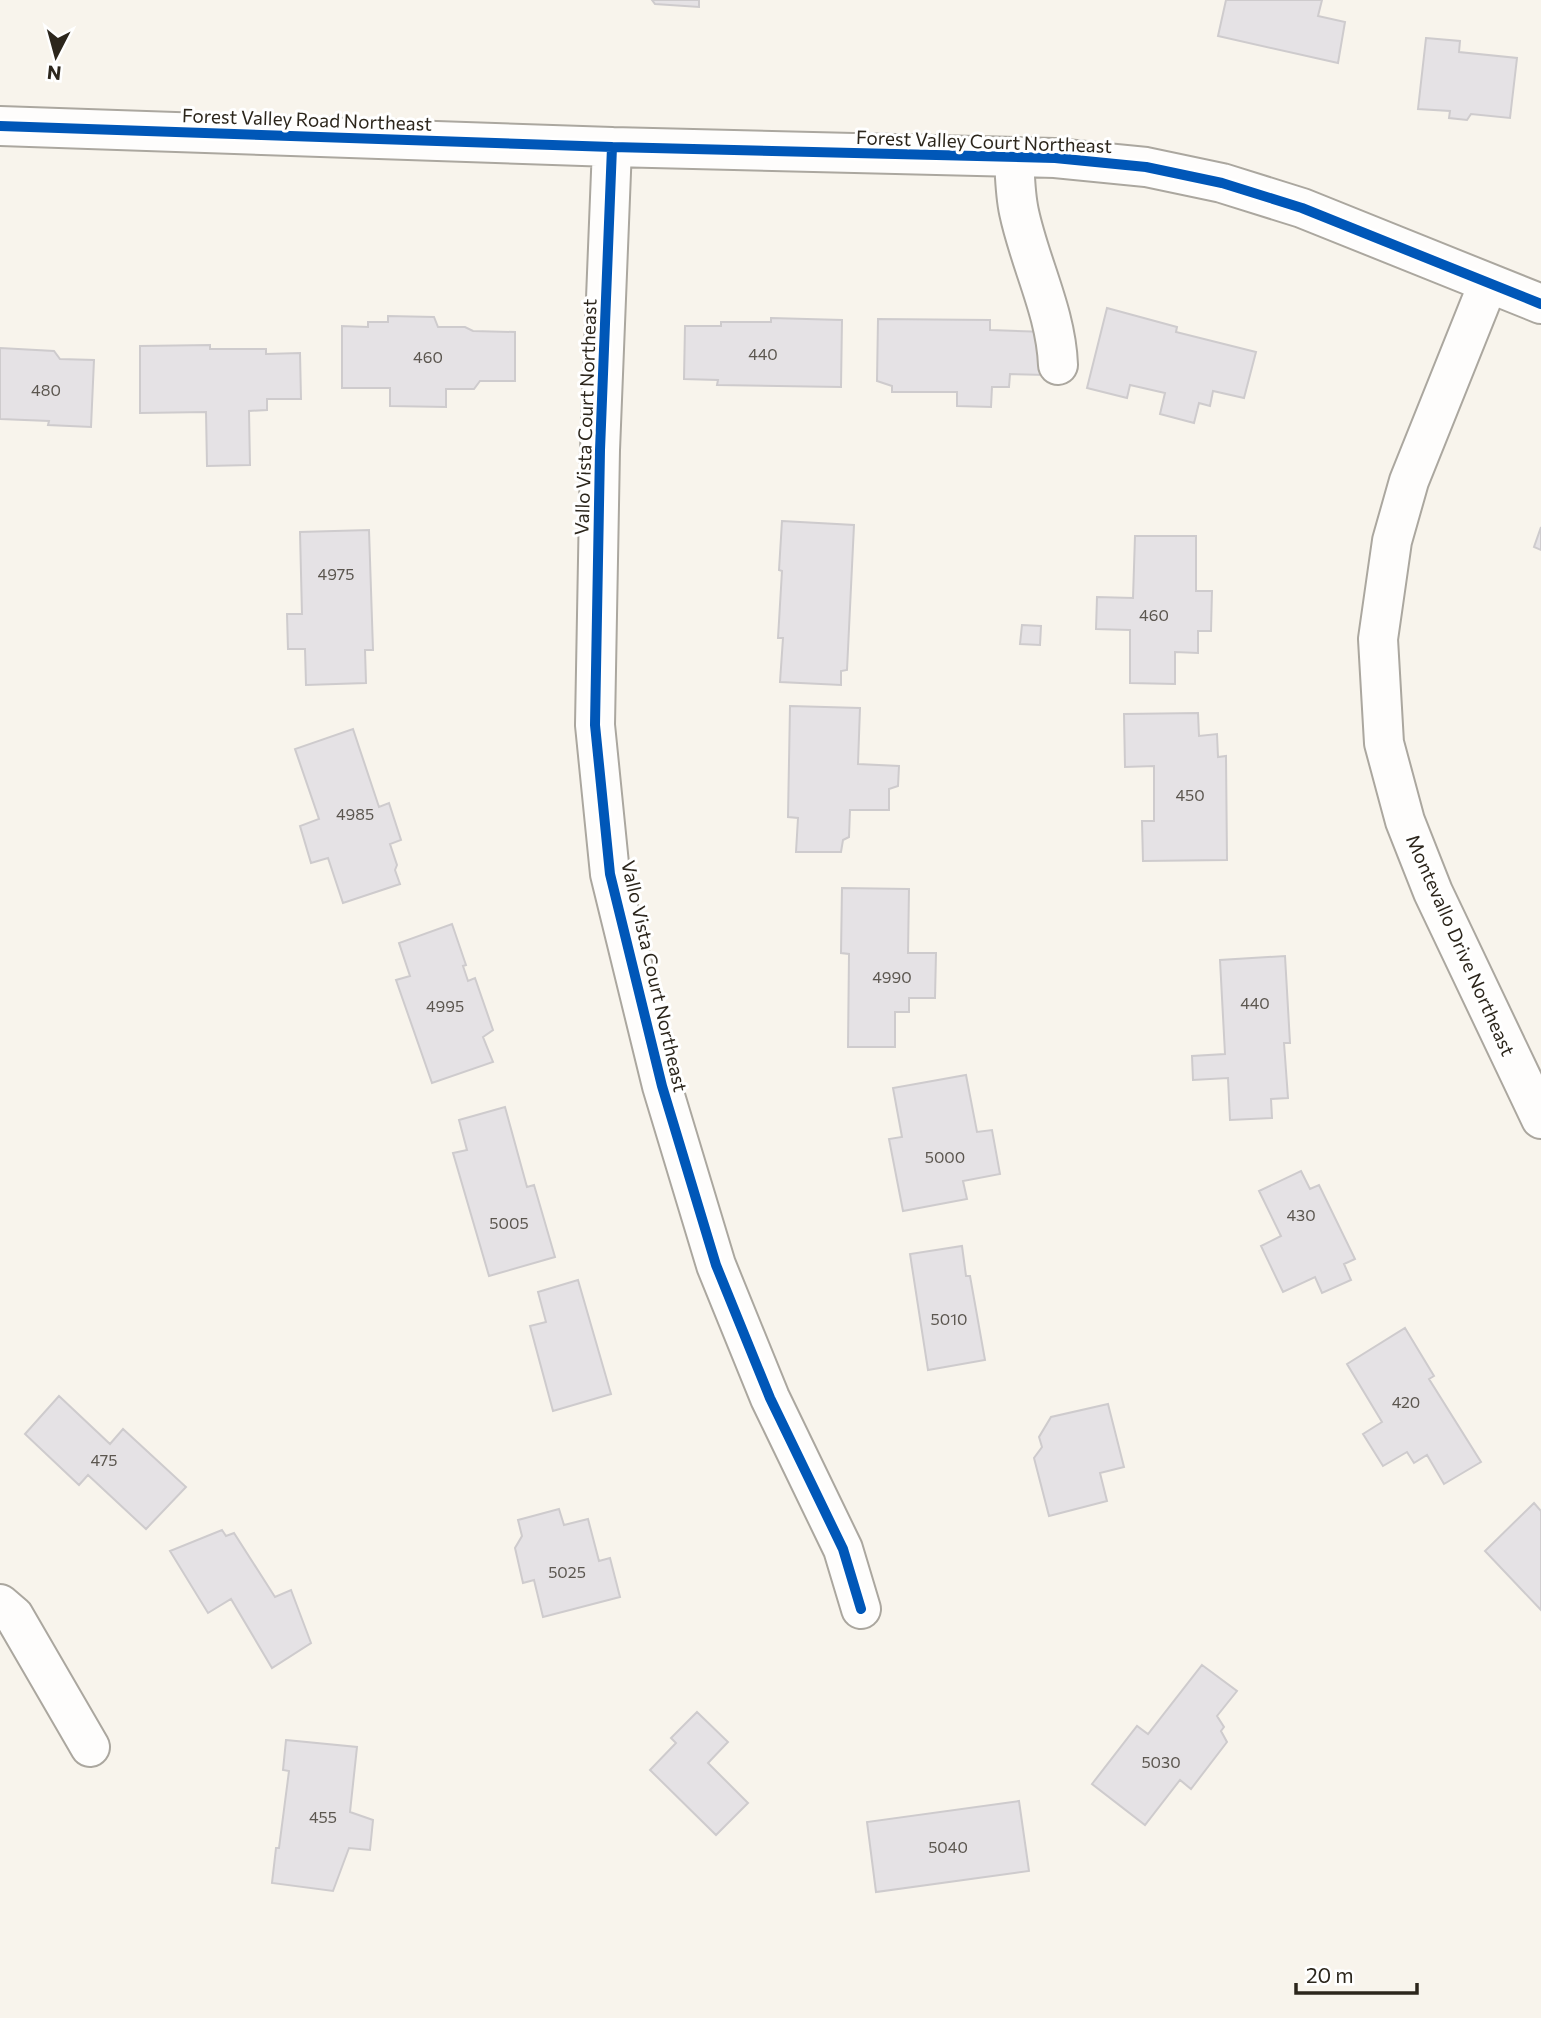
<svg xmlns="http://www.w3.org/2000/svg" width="1541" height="2018" font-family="Commissioner,sans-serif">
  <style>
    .building { fill: #e5e2e5; stroke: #cecbcd; stroke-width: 2 }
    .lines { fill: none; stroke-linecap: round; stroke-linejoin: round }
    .minor-casing { stroke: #aba79f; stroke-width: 42 }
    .minor { stroke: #fefdfc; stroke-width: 38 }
    .cycleway-casing { stroke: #fff; stroke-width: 15 }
    .cycleway { stroke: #0057b8; stroke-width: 10 }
    .labels { text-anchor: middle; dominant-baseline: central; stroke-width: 6; stroke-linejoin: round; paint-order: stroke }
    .number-label { font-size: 16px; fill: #5b564f }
    .street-label { font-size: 19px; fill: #2c261c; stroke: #fff }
  </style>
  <rect width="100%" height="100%" fill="#f8f4ec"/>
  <!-- building -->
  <path class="building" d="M 652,0 L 699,0 L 699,7 L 655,4 Z
    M 1226,0 L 1322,0 L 1318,16 L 1345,22 L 1338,63 L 1218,36 Z
    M 1426,38 L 1460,41 L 1459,52 L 1517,58 L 1510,118 L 1471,114 L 1467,120 L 1449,118 L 1450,111 L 1418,109 Z
    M 1107,308 L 1177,327 L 1176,332 L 1256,352 L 1244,398 L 1213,391 L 1210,406 L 1199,403 L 1194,423 L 1160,414 L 1165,393 L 1130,385 L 1127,398 L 1087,388 Z
    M 388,316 L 434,317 L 438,327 L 465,327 L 473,331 L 515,332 L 515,381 L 480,381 L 474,389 L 446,389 L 446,407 L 390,406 L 390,388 L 342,388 L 342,326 L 368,327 L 368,322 L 388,322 Z
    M 771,318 L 842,320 L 841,387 L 717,385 L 718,380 L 684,379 L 685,326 L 721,326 L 721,322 L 771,322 Z
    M 878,319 L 990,320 L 990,330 L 1047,332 L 1046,375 L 1010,374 L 1009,387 L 992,387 L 991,407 L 957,406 L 957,392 L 892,392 L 892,386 L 877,381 Z
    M 210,345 L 210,349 L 266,349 L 266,354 L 300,353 L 301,399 L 267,399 L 267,410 L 249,411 L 250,465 L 207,466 L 206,412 L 140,413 L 140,346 Z
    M 0,348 L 54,351 L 60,359 L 94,360 L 91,427 L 48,425 L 49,421 L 0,419 Z
    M 782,521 L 854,525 L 847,670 L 841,671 L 841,685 L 780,682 L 783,638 L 778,638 L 782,571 L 779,570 Z
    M 1541,527 L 1541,550 L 1534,547 Z
    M 369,530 L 373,650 L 365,650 L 366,683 L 306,685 L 305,649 L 288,649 L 287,614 L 302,614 L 300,532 Z
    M 1135,536 L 1196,536 L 1196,591 L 1212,591 L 1211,631 L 1198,631 L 1198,653 L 1175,652 L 1175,684 L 1130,683 L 1130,630 L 1096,629 L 1097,597 L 1133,598 Z
    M 1022,625 L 1041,626 L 1040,645 L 1020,644 Z
    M 790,706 L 860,708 L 858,764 L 899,766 L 898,786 L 889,789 L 889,810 L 850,810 L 849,837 L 843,840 L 841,852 L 796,852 L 798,818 L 788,817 Z
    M 1198,713 L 1199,736 L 1217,734 L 1218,757 L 1226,756 L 1227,860 L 1143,861 L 1142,821 L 1154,821 L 1154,766 L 1125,767 L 1124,714 Z
    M 353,729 L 379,807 L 389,803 L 401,840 L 390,844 L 397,865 L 395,870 L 400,884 L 343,903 L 328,858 L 311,863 L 300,826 L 319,819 L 295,749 Z
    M 842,888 L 909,889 L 908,953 L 936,953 L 935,998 L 909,998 L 909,1012 L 895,1012 L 895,1047 L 848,1047 L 849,954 L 841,953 Z
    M 452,924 L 466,965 L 463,966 L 468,981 L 475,978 L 493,1030 L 483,1037 L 493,1062 L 432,1083 L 396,980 L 410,976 L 399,943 Z
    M 1285,956 L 1290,1043 L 1284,1043 L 1288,1098 L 1271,1099 L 1272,1118 L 1230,1120 L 1228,1078 L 1193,1080 L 1192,1056 L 1225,1054 L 1220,960 Z
    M 966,1075 L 977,1132 L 992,1130 L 1000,1174 L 963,1181 L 967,1199 L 903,1211 L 889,1139 L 902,1137 L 893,1088 Z
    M 505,1107 L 527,1187 L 534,1185 L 555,1257 L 489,1276 L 453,1153 L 467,1150 L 459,1120 Z
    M 1301,1171 L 1310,1189 L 1319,1185 L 1355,1259 L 1344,1264 L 1351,1280 L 1322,1293 L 1315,1277 L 1283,1292 L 1261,1246 L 1281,1236 L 1259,1191 Z
    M 962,1246 L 966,1276 L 970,1276 L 985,1360 L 928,1370 L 910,1254 Z
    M 578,1280 L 611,1394 L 553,1411 L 530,1326 L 546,1322 L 538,1292 Z
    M 1405,1328 L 1434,1376 L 1429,1379 L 1481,1462 L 1444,1484 L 1427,1455 L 1414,1463 L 1407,1452 L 1383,1466 L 1363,1434 L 1382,1422 L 1347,1364 Z
    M 59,1396 L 110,1444 L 123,1429 L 186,1487 L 146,1529 L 88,1475 L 79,1485 L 25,1434 Z
    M 1108,1404 L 1124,1467 L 1100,1473 L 1107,1501 L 1049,1516 L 1034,1458 L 1042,1447 L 1039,1437 L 1051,1417 Z
    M 1534,1503 L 1541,1511 L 1541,1610 L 1485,1551 Z
    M 559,1509 L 564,1525 L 588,1519 L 599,1561 L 610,1558 L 620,1597 L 543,1617 L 534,1580 L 523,1583 L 515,1548 L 522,1536 L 518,1520 Z
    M 222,1530 L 226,1536 L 234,1533 L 275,1597 L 291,1590 L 311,1643 L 272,1668 L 231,1599 L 208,1613 L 170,1551 Z
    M 1202,1665 L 1237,1691 L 1217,1716 L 1224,1727 L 1221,1731 L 1227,1742 L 1191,1789 L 1180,1780 L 1145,1825 L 1092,1784 L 1137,1726 L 1148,1734 Z
    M 697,1712 L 728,1742 L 708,1763 L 748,1803 L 716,1835 L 650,1770 L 676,1743 L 671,1738 Z
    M 286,1740 L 357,1747 L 350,1812 L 373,1820 L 370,1850 L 349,1848 L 333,1891 L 272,1883 L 276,1848 L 279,1848 L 289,1771 L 283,1770 Z
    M 1019,1801 L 1029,1871 L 876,1892 L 867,1822 Z"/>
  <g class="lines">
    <!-- minor casing -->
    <g class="minor-casing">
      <path id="minor" d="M 0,126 L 612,147 L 1055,158 L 1146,167 L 1222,183 L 1302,208 L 1541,304
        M 612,147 L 600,450 L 595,725 L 610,874 L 662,1086 L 716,1265 L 770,1398 L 843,1549 L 861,1609
        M 1014,157 C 1015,175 1015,194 1019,212 C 1030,264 1056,312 1058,365
        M 1488,284 L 1409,481 L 1392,541 L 1378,639 L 1384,743 L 1405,821 L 1433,892 L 1541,1119
        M 0,1604 L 14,1616 L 90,1747"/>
    </g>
    <!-- minor -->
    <use href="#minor" class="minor"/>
    <!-- cycleway casing -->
    <g class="cycleway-casing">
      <path id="cycleway" d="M 0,126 L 612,147 L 1055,158 L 1146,167 L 1222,183 L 1302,208 L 1541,304
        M 612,147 L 600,450 L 595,725 L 610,874 L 662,1086 L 716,1265 L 770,1398 L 843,1549 L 861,1609"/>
    </g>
    <!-- cycleway -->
    <use href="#cycleway" class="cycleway"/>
  </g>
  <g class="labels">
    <!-- number labels -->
    <g class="number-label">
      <text x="763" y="353">440</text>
      <text x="428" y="356">460</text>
      <text x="46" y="389">480</text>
      <text x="336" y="573">4975</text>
      <text x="1154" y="614">460</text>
      <text x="1190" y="794">450</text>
      <text x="355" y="813">4985</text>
      <text x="892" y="976">4990</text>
      <text x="1255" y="1002">440</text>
      <text x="445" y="1005">4995</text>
      <text x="945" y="1156">5000</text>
      <text x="1301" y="1214">430</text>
      <text x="509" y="1222">5005</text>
      <text x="949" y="1318">5010</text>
      <text x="1406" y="1401">420</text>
      <text x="104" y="1459">475</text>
      <text x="567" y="1571">5025</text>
      <text x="1161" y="1761">5030</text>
      <text x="323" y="1816">455</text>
      <text x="948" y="1846">5040</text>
    </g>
    <!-- street labels -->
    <g class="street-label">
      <text transform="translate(307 119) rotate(2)">Forest Valley Road Northeast</text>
      <text transform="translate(984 141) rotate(2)">Forest Valley Court Northeast</text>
      <text transform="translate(585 417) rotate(-88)">Vallo Vista Court Northeast</text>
      <text transform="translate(1461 945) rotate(66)">Montevallo Drive Northeast</text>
      <text transform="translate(655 976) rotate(77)">Vallo Vista Court Northeast</text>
    </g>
  </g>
  <!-- north arrow -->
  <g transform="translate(56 56) rotate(186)" stroke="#ffffff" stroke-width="5" paint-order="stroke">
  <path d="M0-5L12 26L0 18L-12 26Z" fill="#2c261c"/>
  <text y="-10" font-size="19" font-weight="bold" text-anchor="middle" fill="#2c261c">N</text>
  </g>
  <!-- scale -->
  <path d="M1296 1983v10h121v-10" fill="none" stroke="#2c261c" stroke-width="3.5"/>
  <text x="1306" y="1983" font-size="21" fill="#2c261c" stroke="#ffffff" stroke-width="5" paint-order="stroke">20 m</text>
</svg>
